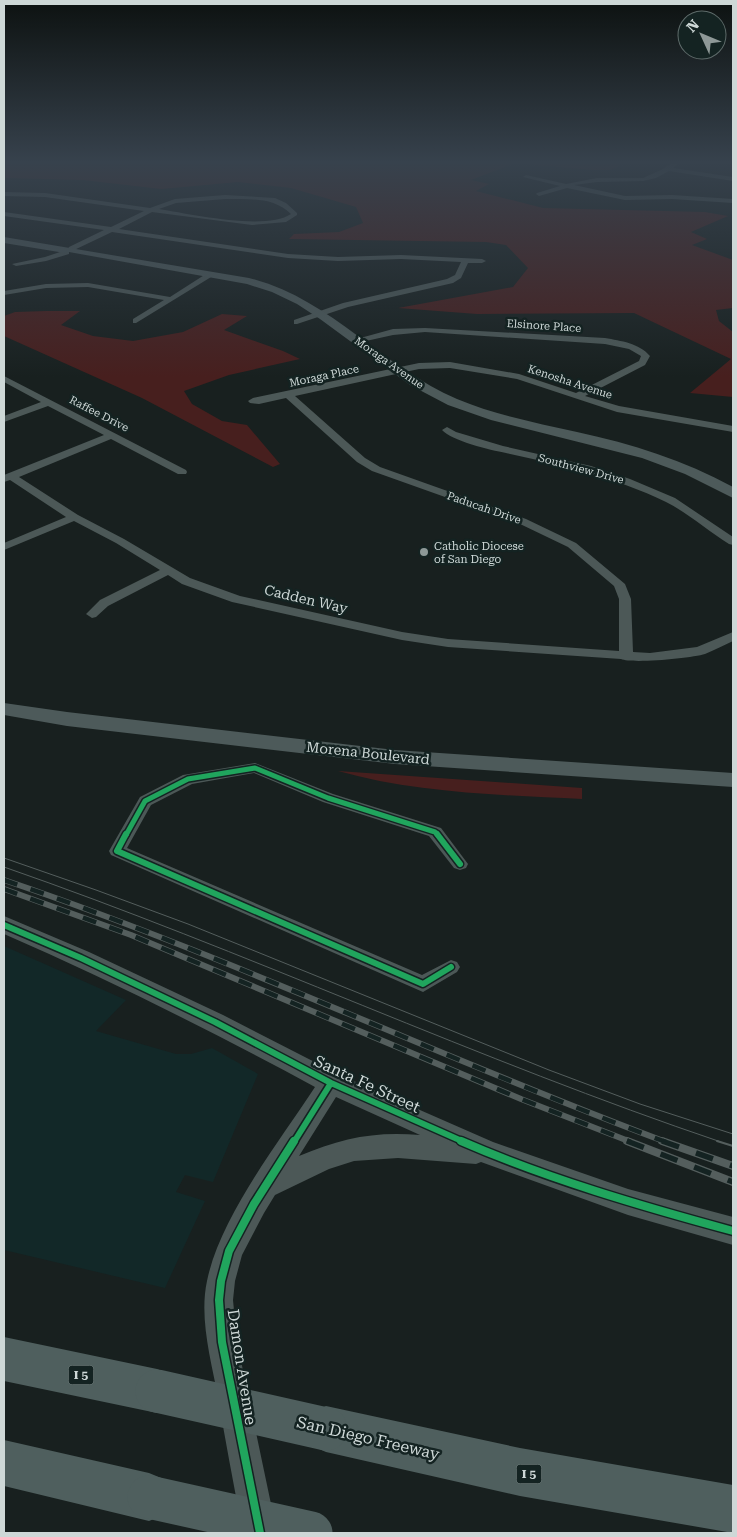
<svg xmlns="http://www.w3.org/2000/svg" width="737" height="1537" font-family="'Roboto Serif',serif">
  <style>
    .built { fill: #122828 }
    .green { fill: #471f1e }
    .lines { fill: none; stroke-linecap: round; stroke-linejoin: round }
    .minor { fill: #4c5857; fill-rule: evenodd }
    .tertiary { fill: #4c5857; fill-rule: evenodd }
    .secondary { fill: #4d5a5a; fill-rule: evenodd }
    .motorway { fill: #4f5f5e; fill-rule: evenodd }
    .tram-far1 { stroke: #545e5d; stroke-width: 1 }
    .tram { stroke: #545e5d; stroke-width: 2 }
    .rail-far1-casing { stroke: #545e5d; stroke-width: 6 }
    .rail-casing { stroke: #545e5d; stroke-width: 8 }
    .rail-far1 { stroke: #142322; stroke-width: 4.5; stroke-dasharray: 14; stroke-linecap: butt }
    .rail { stroke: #142322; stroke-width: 5.5; stroke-dasharray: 18; stroke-linecap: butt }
    .motorway-bridge { stroke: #4f5f5e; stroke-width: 43 }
    .cycleway-far2-casing { stroke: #142322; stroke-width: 8 }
    .cycleway-far1-casing { stroke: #142322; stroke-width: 9 }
    .cycleway-casing { stroke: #142322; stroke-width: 11 }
    .cycleway-far2 { stroke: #20a55d; stroke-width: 5 }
    .cycleway-far1 { stroke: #20a55d; stroke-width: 6 }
    .cycleway { stroke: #20a55d; stroke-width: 8 }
    .poi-dot { fill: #8e9897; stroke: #142322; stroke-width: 2 }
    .labels { text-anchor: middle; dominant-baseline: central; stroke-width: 5; stroke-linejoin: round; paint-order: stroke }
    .far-street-label { font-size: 11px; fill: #ced8d7; stroke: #142322 }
    .far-poi-label { font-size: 11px; fill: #ced8d7; stroke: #142322; text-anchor: start }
    .shield { fill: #142322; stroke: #96a2a1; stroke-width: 1 }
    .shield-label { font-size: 12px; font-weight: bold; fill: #ced8d7 }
    .street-label { font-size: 14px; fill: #ced8d7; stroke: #142322 }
    .near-street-label { font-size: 16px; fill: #ced8d7; stroke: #142322 }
  </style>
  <rect width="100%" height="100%" fill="#18201f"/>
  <!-- built -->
  <path class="built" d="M 4,946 L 126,1000 L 96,1031 L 176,1054 L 191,1054 L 212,1048 L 258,1074 L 213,1182 L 185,1175 L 176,1192 L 205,1201 L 165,1288 L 4,1250 Z"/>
  <!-- green -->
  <path class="green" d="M 4,161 L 595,161 L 622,165 L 610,170 L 593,170 L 515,163 L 471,180 L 489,184 L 476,191 L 543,208 L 705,212 L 728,216 L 691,232 L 707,239 L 692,245 L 733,260 L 733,308 L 716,310 L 719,321 L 733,332 L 733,397 L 690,393 L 731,359 L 634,313 L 477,314 L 398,308 L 513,287 L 528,268 L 506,245 L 486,242 L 289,239 L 294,234 L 339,232 L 363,223 L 356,207 L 291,188 L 238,182 L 161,189 L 83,180 L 4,178 Z
    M 46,311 L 80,311 L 61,325 L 93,336 L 133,341 L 183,332 L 222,314 L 247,316 L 224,330 L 283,351 L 300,359 L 229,375 L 184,391 L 192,404 L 222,421 L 247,425 L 280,464 L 273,467 L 142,398 L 4,336 L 4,316 L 15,312 Z
    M 338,771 L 582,788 L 582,799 C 502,795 415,793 338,771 Z"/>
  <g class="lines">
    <!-- minor -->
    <path class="minor" d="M 674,161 L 681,161 L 673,168 L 733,177 L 733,181 L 669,171 L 656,178 L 643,181 L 597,182 L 574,185 L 625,196 L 672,195 L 733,199 L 733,203 L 672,199 L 625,200 L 567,188 L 539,196 L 536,194 L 537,193 L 560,186 L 523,177 L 526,175 L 566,184 L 597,178 L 643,178 L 663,169 Z
      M 4,192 L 45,193 L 150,208 L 175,199 L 225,195 L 275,198 L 286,203 L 297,213 L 297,215 L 286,222 L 252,225 L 152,212 L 119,229 L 288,254 L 338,257 L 401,255 L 482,259 L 486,261 L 482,263 L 468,263 L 461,278 L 453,283 L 348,307 L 297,324 L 294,324 L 294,320 L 343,303 L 447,279 L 455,275 L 461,262 L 401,259 L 338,261 L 288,258 L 112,232 L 72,251 L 68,249 L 69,247 L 104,230 L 4,216 L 4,212 L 111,227 L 144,211 L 45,197 L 4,196 ZM 225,199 C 250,200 272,196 291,214 C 266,231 190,214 159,209 L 176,203 Z
      M 66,250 L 69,250 L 69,254 L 46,261 L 16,266 L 12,264 L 45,257 Z
      M 209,272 L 216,274 L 136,323 L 133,323 L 133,319 L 164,300 L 88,287 L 46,288 L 4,295 L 4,291 L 46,284 L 88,283 L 170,297 Z
      M 425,328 L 605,338 C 621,341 639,343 650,356 L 645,365 L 585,396 L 619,406 L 733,426 L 733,432 L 617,412 L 517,379 L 450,368 L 419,369 L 295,396 L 365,458 L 380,467 L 526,519 L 576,543 L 625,584 L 631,599 L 633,652 L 650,653 L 697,647 L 733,632 L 733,641 C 724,645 715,650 705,654 C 692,658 632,664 621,659 L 448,647 L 402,640 L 232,602 L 182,584 L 168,575 L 108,606 L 96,617 L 92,618 L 86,614 L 100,600 L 160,570 L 116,543 L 74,521 L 4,550 L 4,543 L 66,517 L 10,480 L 4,482 L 4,475 L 104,435 L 48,406 L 4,422 L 4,416 L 41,402 L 4,382 L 4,376 L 186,470 L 187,472 L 186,474 L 178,474 L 111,439 L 19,477 L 78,515 L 124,539 L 190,578 L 240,596 L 402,632 L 448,639 L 619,651 L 619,599 L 614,586 L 568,547 L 518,523 L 372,471 L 357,462 L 286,398 L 259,404 L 250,403 L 248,401 L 253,398 L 419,363 L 450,362 L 519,374 L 576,393 L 639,361 L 641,356 L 629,349 L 605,344 L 425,332 L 393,335 L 357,343 L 353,340 L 393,329 Z
      M 447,427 L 456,432 L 503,446 L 591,466 L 630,479 L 675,498 L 733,537 L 733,545 L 729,544 C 708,531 688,513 666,502 C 615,477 561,465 506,453 C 490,450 452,441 442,430 Z
      M 255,763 L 333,794 L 441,828 L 468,864 L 466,868 L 460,870 L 454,868 L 429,836 L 323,802 L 254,773 L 192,784 L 151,805 L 127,848 L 422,975 L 451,960 L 457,962 L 460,967 L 457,972 L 423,992 L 111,855 L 109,851 L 140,797 L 183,775 Z"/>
    <!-- tertiary -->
    <path class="tertiary" d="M 4,916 L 89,952 L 223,1015 L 340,1075 L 493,1142 L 628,1189 L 733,1217 L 733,1245 L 628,1215 L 481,1162 L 476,1164 L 398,1158 L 354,1161 L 329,1169 L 275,1195 L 264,1213 L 242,1255 L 235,1281 L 233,1300 L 237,1342 L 275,1523 L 270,1533 L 246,1533 L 241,1523 C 233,1481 225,1439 218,1397 C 211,1360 199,1318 207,1281 C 220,1217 279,1142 315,1087 C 213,1032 110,980 4,934 ZM 336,1097 L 420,1135 C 375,1131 341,1138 299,1156 Z"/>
    <!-- secondary -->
    <path class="secondary" d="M 4,237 L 249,278 C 330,298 382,367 457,399 C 495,415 537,423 577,432 C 632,444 684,460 733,487 L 733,498 L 685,474 L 642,458 L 491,420 L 448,405 L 410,385 L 320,319 L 297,304 L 272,292 L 247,284 L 69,252 L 65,253 L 4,243 Z
      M 4,703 L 67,712 L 395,750 L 733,773 L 733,787 L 395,764 L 67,726 L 4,715 Z"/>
    <!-- motorway -->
    <path class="motorway" d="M 4,1337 L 157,1369 L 173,1375 L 179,1391 L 173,1407 L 157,1413 L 4,1381 Z
      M 326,1406 L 520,1448 L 733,1485 L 733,1533 L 520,1496 L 326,1452 L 310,1445 L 303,1429 L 310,1413 Z
      M 4,1440 L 149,1473 L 166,1480 L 173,1497 L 166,1514 L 149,1521 L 4,1486 Z"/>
    <!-- tram-far1 -->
    <path class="tram-far1" d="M 4,858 L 96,890 L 188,924 L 549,1070 L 640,1104 L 733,1134
      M 4,867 C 246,951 478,1060 721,1142"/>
    <!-- tram -->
    <path class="tram" d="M 717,1141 L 733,1146"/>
    <!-- rail-far1 casing -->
    <g class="rail-far1-casing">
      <path id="rail-far1" d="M 4,880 C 229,956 443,1059 666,1142
        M 4,889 L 131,935 L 521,1099 L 631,1142"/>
    </g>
    <!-- rail casing -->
    <g class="rail-casing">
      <path id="rail" d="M 627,1141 L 733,1182
        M 662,1141 L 733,1166"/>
    </g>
    <!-- rail-far1 -->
    <use href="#rail-far1" class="rail-far1"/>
    <!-- rail -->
    <use href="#rail" class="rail"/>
    <!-- motorway-bridge -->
    <path class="motorway-bridge" d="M 157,1391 L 326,1429
      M 149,1497 L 311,1533"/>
    <!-- cycleway-far2 casing -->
    <g class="cycleway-far2-casing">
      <path id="cycleway-far2" d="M 126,835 L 145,801 L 188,779 L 255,768 L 328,798 L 435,832 L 438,835"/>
    </g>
    <!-- cycleway-far1 casing -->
    <g class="cycleway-far1-casing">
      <path id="cycleway-far1" d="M 126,834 L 117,851 L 423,984 L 451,967
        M 437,834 L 460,864
        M 4,925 L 81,958 L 215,1022 L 331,1083 L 464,1142
        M 294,1142 L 331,1083"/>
    </g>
    <!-- cycleway casing -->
    <g class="cycleway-casing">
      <path id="cycleway" d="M 461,1141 C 548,1179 641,1206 733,1231
        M 260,1533 L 222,1342 L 219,1300 L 221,1281 L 229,1251 L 254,1204 L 294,1141"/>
    </g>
    <!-- cycleway-far2 -->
    <use href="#cycleway-far2" class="cycleway-far2"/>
    <!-- cycleway-far1 -->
    <use href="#cycleway-far1" class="cycleway-far1"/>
    <!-- cycleway -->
    <use href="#cycleway" class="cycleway"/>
  </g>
  <!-- sky -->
  <linearGradient id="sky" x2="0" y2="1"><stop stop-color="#0d1211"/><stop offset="0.43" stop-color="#37424d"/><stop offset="1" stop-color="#37424d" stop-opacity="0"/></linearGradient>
  <rect width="737" height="377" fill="url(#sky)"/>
  <!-- markers -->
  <circle class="poi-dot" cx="424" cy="552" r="5"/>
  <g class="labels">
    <!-- far-street labels -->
    <g class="far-street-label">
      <text transform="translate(544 326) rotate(4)">Elsinore Place</text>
      <text transform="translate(389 363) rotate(35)">Moraga Avenue</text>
      <text transform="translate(324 376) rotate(-12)">Moraga Place</text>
      <text transform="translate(570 382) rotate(18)">Kenosha Avenue</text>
      <text transform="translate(99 414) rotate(27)">Raffee Drive</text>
      <text transform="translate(581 469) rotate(15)">Southview Drive</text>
      <text transform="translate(484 508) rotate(19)">Paducah Drive</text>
    </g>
    <!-- far-poi labels -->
    <g class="far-poi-label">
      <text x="434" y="546">Catholic Diocese<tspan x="434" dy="13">of San Diego</tspan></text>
    </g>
    <!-- shield labels -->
    <g class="shield">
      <rect x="68.5" y="1365.5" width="25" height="19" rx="4"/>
      <rect x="516.5" y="1464.5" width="25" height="19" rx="4"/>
    </g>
    <g class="shield-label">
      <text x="81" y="1375">I 5</text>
      <text x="529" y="1474">I 5</text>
    </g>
    <!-- street labels -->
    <g class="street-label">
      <text transform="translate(306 599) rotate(13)">Cadden Way</text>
      <text transform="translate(368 753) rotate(6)">Morena Boulevard</text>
    </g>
    <!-- near-street labels -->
    <g class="near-street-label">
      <text transform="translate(367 1084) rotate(25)">Santa Fe Street</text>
      <text transform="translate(242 1367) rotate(81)">Damon Avenue</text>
      <text transform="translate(368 1438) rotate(13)">San Diego Freeway</text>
    </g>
  </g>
  <!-- border -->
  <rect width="737" height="1537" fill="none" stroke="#ced8d7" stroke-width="10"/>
  <!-- north arrow -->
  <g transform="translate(702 35) rotate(314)"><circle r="24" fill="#142322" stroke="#5e6b6a"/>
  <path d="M0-4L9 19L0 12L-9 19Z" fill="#8e9897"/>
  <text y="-8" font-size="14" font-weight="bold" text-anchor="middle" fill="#ced8d7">N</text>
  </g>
</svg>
